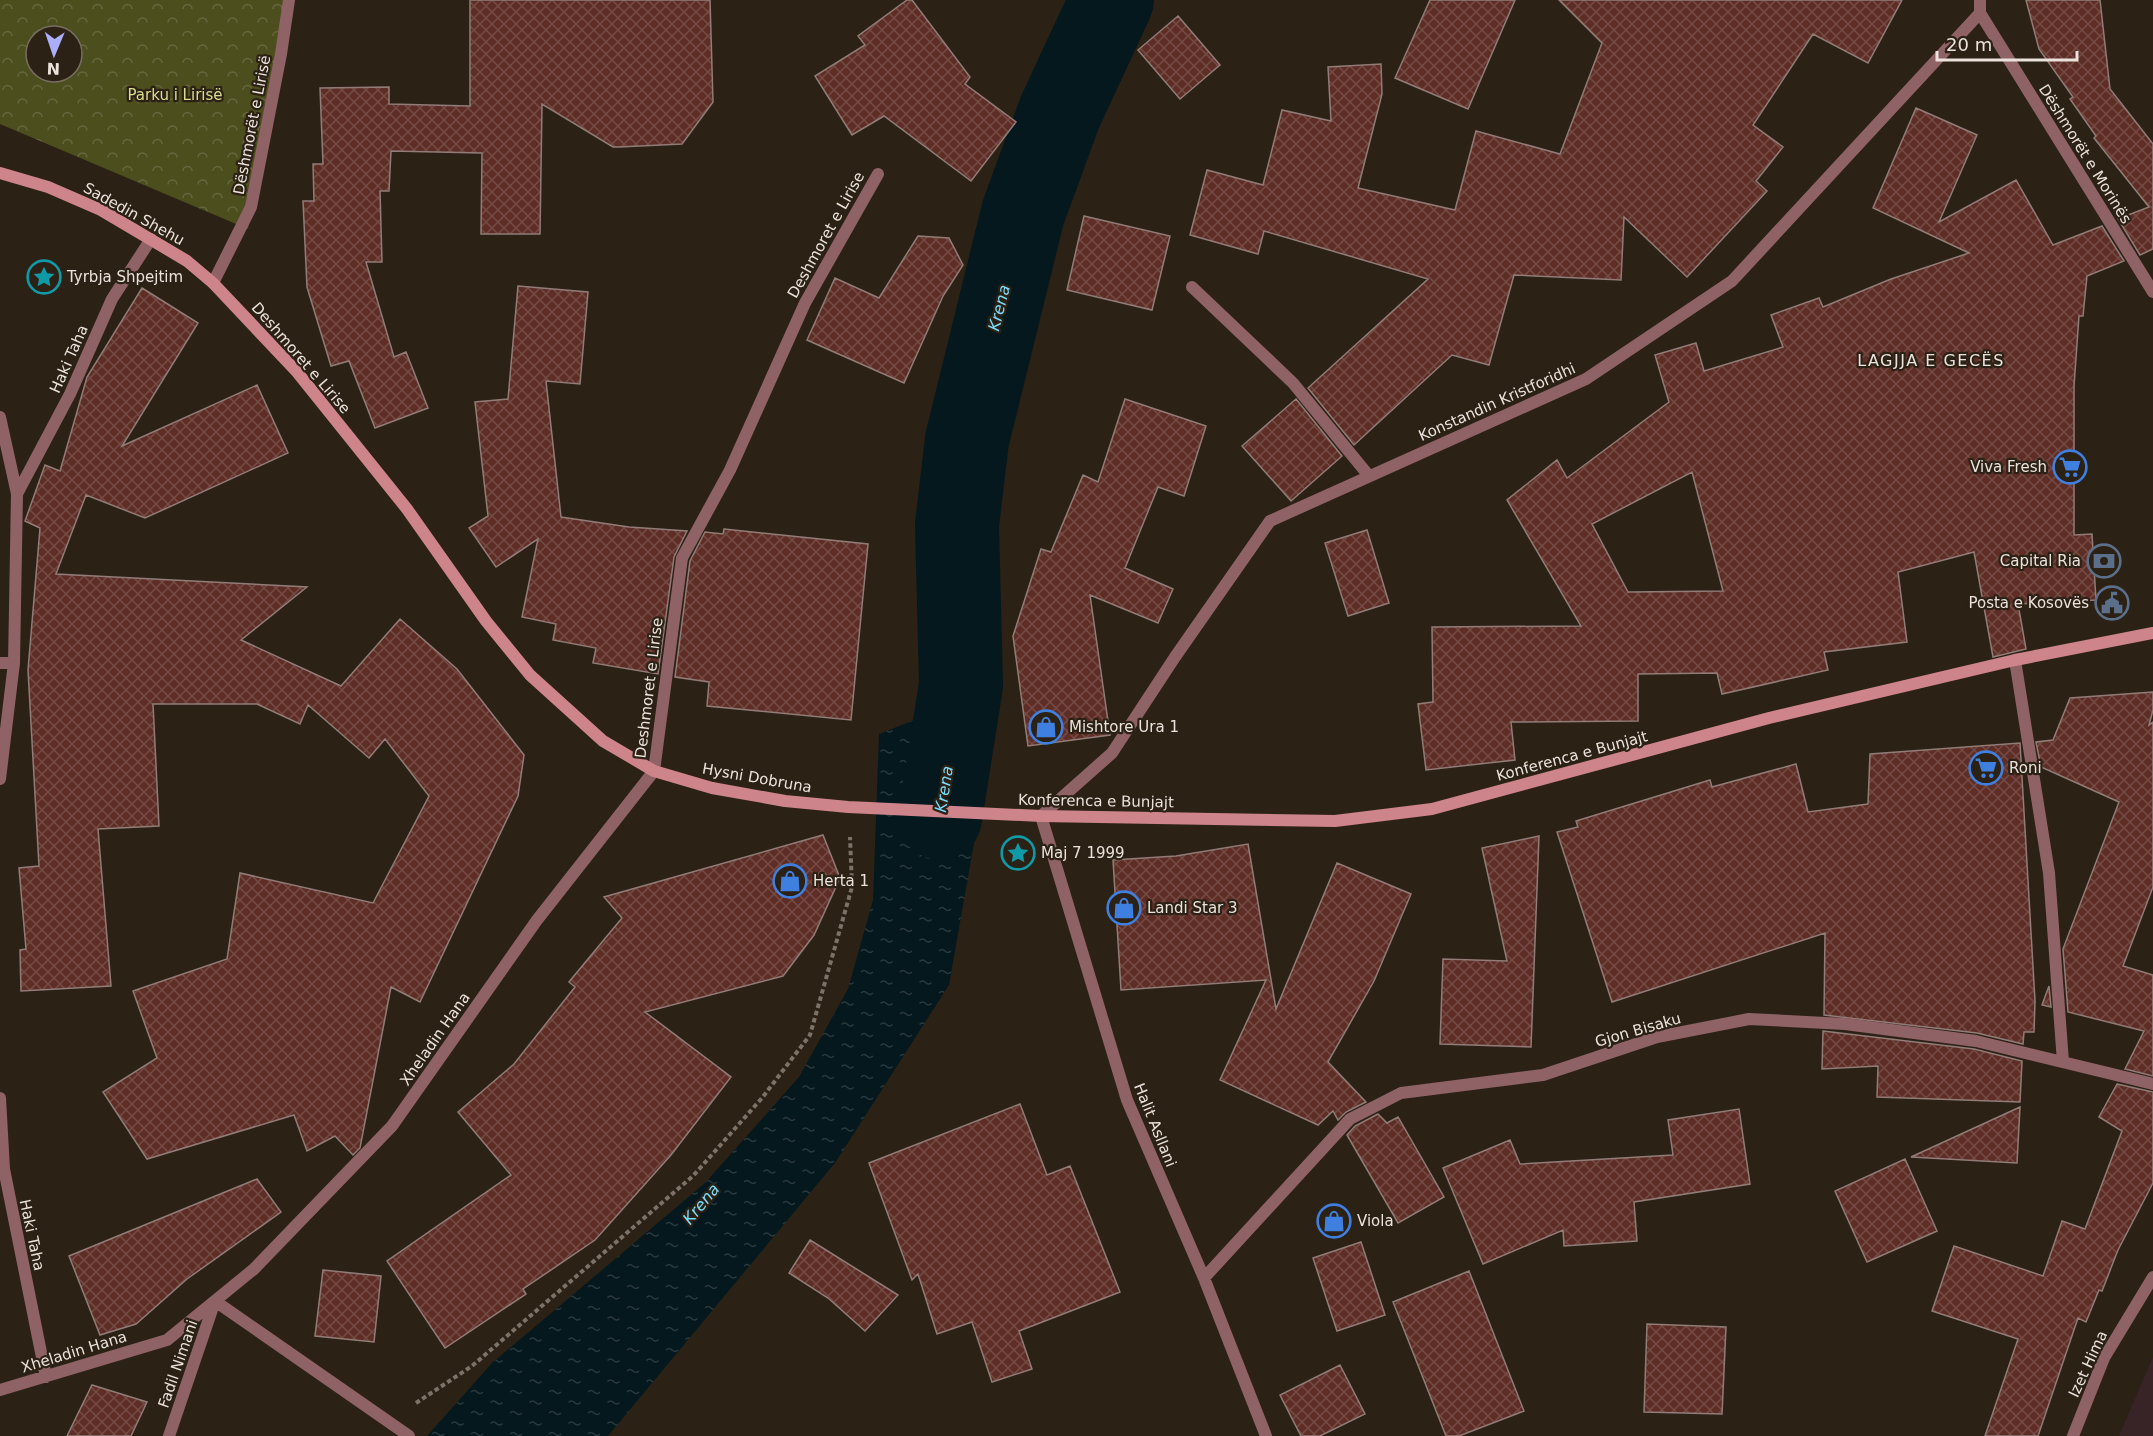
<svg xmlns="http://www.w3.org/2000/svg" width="2153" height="1436" font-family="'DejaVu Sans',sans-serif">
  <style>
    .education { fill: #382427 }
    .forest { fill: url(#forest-crowns); fill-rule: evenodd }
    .water { fill: url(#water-ripples) }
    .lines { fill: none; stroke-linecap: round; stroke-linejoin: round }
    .river { stroke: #05181e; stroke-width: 84 }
    .building { fill: url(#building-cross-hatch); stroke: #917c78; stroke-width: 1.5; fill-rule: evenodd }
    .path { stroke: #7c7268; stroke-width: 4; stroke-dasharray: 4.5 3; stroke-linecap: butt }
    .street { stroke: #8f6265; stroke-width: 12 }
    .secondary { stroke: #cd848b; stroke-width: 12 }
    .labels { text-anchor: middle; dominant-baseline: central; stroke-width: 4.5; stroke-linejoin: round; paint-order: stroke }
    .park-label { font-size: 15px; fill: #d9de8e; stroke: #2c2115 }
    .street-label { font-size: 15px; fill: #eae2db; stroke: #2c2115 }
    .poi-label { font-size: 15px; fill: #eae2db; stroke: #2c2115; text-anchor: start }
    .water-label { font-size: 16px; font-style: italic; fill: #7bddfc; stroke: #2c2115 }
    .neighbourhood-label { font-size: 16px; letter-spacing: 1.5px; fill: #eae2db; stroke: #2c2115 }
  </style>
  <defs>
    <pattern id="forest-crowns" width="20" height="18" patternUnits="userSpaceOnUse" patternTransform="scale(1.5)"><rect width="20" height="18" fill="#4c4e1e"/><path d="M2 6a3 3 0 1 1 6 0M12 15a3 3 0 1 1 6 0" fill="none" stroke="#66673e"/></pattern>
    <pattern id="water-ripples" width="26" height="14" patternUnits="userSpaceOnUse" patternTransform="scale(1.5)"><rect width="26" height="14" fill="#05181e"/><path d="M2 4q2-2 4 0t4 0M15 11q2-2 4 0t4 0" fill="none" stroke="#2a393e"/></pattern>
    <pattern id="building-cross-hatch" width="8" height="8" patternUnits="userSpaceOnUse" patternTransform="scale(1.5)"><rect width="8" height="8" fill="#5e2e26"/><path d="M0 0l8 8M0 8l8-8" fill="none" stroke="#754c45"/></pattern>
  </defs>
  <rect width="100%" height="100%" fill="#2c2115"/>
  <!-- education -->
  <path class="education" d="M 2153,1357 L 2153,1436 L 2119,1436 Z"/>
  <!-- forest -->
  <path class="forest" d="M 0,0 L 283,0 L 282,43 L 248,229 L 0,124 ZM 36,36 L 72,36 L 72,72 L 36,72 Z"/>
  <!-- water -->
  <path class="water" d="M 1002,685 L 949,985 L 835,1163 L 608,1436 L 427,1436 L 492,1363 L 705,1183 L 799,1077 L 848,989 L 873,900 L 879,734 Z"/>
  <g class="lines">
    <!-- river -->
    <path class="river" d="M 940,818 L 961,685 L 957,525 L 967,440 L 1023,213 L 1060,112 L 1112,0"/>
  </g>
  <!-- building -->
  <path class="building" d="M 470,0 L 710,0 L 713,102 L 682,144 L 619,147 L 613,147 L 542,104 L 540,234 L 481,234 L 482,153 L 391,151 L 389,191 L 380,191 L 382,262 L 366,262 L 394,357 L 406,352 L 428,408 L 375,428 L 349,361 L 331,366 L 307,287 L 303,201 L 314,201 L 313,164 L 323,164 L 320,88 L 389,87 L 389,104 L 470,106 Z
    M 907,0 L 912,0 L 970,77 L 965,84 L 1016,122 L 971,181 L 884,116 L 852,135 L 815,76 L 865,45 L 858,36 Z
    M 1430,0 L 1515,0 L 1468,109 L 1395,78 Z
    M 1559,0 L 1902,0 L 1868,63 L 1813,34 L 1753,125 L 1783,147 L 1756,181 L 1767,191 L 1687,277 L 1624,217 L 1621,280 L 1514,275 L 1489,365 L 1452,355 L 1354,445 L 1308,388 L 1428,279 L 1264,231 L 1258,254 L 1190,235 L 1207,170 L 1263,185 L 1282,110 L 1331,121 L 1328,67 L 1381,64 L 1382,94 L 1358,188 L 1455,210 L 1476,131 L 1560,154 L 1602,43 Z
    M 2026,0 L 2100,0 L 2110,89 L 2153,144 L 2153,249 L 2140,255 L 2118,219 L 2149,207 L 2094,138 L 2096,136 L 2070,99 L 2073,97 L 2039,49 Z
    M 1178,16 L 1220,65 L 1180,99 L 1138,50 Z
    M 1916,108 L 1977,135 L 1939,222 L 2016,180 L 2053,245 L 2102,226 L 2124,261 L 2087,276 L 2083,316 L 2079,316 L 2074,386 L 2074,535 L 2092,534 L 2096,600 L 2018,604 L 2026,649 L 1993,657 L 1974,552 L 1898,572 L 1907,642 L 1824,652 L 1828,670 L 1722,694 L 1717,673 L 1638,674 L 1638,721 L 1511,722 L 1515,760 L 1426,770 L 1418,704 L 1433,702 L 1432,627 L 1581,626 L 1507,500 L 1557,460 L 1567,478 L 1669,402 L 1655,355 L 1696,343 L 1704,371 L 1783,347 L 1771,315 L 1819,298 L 1823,307 L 1891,279 L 1969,253 L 1873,208 ZM 1692,472 L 1723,591 L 1628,592 L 1592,524 Z
    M 1084,216 L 1170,236 L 1152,310 L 1067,290 Z
    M 918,236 L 949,238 L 963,265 L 943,296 L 904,383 L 807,340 L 835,278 L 879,298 Z
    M 518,286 L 588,292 L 580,384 L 546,381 L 561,517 L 629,527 L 687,531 L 674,557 L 658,674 L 593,663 L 596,648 L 553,640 L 556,624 L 522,617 L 538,539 L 496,567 L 469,528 L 488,516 L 475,402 L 508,399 Z
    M 142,288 L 198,323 L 122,446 L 257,385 L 288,453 L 145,518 L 86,495 L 56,574 L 307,587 L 241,640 L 341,686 L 400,619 L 457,669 L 524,755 L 518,796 L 420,1002 L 391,987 L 360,1148 L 353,1155 L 335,1136 L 307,1151 L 294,1115 L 147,1159 L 103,1092 L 157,1058 L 133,991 L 227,959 L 240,873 L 373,903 L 429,796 L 385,739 L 369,758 L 308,705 L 300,724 L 257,704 L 153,704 L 159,826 L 98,829 L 111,986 L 21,991 L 20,950 L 26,949 L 19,868 L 39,866 L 28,670 L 40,528 L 25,521 L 45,465 L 60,471 L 87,377 Z
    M 1125,399 L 1206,426 L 1184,496 L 1158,487 L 1125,568 L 1173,589 L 1158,623 L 1090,595 L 1110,735 L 1028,746 L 1013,636 L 1041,549 L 1051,552 L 1083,475 L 1098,482 Z
    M 1296,399 L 1342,456 L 1291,501 L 1242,446 Z
    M 724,529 L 868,544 L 851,720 L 707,706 L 709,682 L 675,677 L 690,561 L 705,532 L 723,534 Z
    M 1367,530 L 1389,603 L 1348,616 L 1325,543 Z
    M 2153,692 L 2153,710 L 2149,725 L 2153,722 L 2153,887 L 2123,966 L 2153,975 L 2153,1076 L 2125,1069 L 2144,1031 L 2068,1012 L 2063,949 L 2119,802 L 2041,767 L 2036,742 L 2053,740 L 2070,698 Z
    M 2020,743 L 2035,1001 L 2034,1032 L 2024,1032 L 2023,1044 L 1977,1033 L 1824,1015 L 1825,933 L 1612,1002 L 1557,832 L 1578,827 L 1576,821 L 1710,780 L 1712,787 L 1796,764 L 1808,812 L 1868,804 L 1870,754 Z
    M 823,835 L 840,878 L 814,935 L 783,976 L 645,1012 L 731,1077 L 671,1155 L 595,1240 L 523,1289 L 526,1294 L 445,1348 L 387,1261 L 511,1175 L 458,1112 L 514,1064 L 575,987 L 569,982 L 622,918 L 604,897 Z
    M 1539,836 L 1531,1047 L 1440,1044 L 1443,959 L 1507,961 L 1482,848 Z
    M 1248,844 L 1276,1009 L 1337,863 L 1411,894 L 1374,981 L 1328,1062 L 1366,1102 L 1346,1112 L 1338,1120 L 1333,1111 L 1318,1125 L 1220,1080 L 1266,980 L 1121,990 L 1113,860 L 1176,856 Z
    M 2049,986 L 2051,1007 L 2042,1005 Z
    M 1823,1031 L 1974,1049 L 2022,1061 L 2020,1102 L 1877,1097 L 1878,1066 L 1822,1069 Z
    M 2117,1084 L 2153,1092 L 2153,1183 L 2118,1250 L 2102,1291 L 2099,1290 L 2086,1322 L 2078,1318 L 2038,1436 L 1985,1436 L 2018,1339 L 1932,1311 L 1954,1246 L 2043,1276 L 2062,1221 L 2085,1229 L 2122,1131 L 2099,1117 Z
    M 1020,1104 L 1047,1175 L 1070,1166 L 1120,1292 L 1019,1331 L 1032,1369 L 992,1382 L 972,1322 L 937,1334 L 918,1274 L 912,1280 L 869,1163 Z
    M 2020,1107 L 2017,1163 L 1911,1157 Z
    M 1739,1109 L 1750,1184 L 1634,1202 L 1637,1241 L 1564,1246 L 1563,1230 L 1483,1264 L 1443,1168 L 1510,1140 L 1520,1164 L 1673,1155 L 1668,1120 Z
    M 1378,1114 L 1387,1123 L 1398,1117 L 1444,1197 L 1398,1223 L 1347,1135 L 1355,1126 Z
    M 1905,1159 L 1937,1231 L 1867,1262 L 1835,1191 Z
    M 257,1179 L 281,1212 L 187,1279 L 136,1324 L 100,1335 L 69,1256 Z
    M 810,1240 L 898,1295 L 865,1331 L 828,1298 L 789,1273 Z
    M 1361,1242 L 1385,1315 L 1337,1331 L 1313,1258 Z
    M 323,1270 L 381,1276 L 374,1342 L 315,1336 Z
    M 1469,1271 L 1524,1411 L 1459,1436 L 1446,1436 L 1393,1302 Z
    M 1647,1324 L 1726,1327 L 1722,1414 L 1644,1412 Z
    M 1340,1365 L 1365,1414 L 1320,1436 L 1301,1436 L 1280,1395 Z
    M 92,1385 L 147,1402 L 131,1436 L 67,1436 Z"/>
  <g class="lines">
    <!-- path -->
    <path class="path" d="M 416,1403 L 472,1366 L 693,1176 L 762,1098 L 810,1035 L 852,887 L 850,837"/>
    <!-- street -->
    <path class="street" d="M 1980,0 L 1980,13 L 2153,292
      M 213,283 L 251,207 L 281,54 L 289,0
      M 1192,287 L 1293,383 L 1369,476
      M 0,417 L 17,494 L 14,663 L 0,779
      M 17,494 L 70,394 L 112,299 L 151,239
      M 2015,660 L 2049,873 L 2063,1062
      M 0,663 L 14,663
      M 0,1098 L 4,1169 L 46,1377
      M 1204,1278 L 1350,1119 L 1401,1093 L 1543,1075 L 1657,1037 L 1749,1019 L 1845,1024 L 1976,1041 L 2153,1084
      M 0,1390 L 167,1340 L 254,1269 L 392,1126 L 537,920 L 654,771 L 682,558 L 730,470 L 805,303 L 878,174
      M 169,1436 L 215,1301 L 409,1436
      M 1266,1436 L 1204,1278 L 1127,1100 L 1041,816 L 1112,753 L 1175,657 L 1270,521 L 1586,379 L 1732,281 L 1980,13
      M 2073,1436 L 2104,1358 L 2153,1277"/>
    <!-- secondary -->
    <path class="secondary" d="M 0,173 L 48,187 L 101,210 L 187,261 L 213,283 L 297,372 L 407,509 L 486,621 L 530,675 L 603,741 L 654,771 L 712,788 L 785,801 L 848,807 L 1041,816 L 1335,821 L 1432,809 L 1769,718 L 2015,660 L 2153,633"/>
  </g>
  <!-- icons -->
  <defs>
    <g id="sight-ring" transform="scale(1.725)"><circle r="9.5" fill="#2c2115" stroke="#0f9aa8" stroke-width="1.5"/><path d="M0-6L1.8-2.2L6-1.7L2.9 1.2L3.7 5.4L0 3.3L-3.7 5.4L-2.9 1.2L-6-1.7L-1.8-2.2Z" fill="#0f9aa8"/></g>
    <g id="supermarket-ring" transform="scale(1.725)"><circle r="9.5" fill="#2c2115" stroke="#3f7fe0" stroke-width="1.5"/><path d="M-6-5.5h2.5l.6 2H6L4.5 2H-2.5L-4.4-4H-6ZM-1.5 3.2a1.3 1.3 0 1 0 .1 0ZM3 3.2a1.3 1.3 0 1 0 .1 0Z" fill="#3f7fe0"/></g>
    <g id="bank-ring" transform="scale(1.725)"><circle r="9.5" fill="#2c2115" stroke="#5c6f8a" stroke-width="1.5"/><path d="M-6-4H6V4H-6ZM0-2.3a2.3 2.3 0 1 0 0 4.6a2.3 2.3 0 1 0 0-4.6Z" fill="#5c6f8a"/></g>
    <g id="civic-ring" transform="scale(1.725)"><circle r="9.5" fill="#2c2115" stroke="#5c6f8a" stroke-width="1.5"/><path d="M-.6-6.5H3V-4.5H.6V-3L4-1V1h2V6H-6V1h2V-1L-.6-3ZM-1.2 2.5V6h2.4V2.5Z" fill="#5c6f8a"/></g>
    <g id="shop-ring" transform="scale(1.725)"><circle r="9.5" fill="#2c2115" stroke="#3f7fe0" stroke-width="1.5"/><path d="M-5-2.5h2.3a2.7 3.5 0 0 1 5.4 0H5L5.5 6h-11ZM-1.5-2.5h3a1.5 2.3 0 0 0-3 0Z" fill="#3f7fe0"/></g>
  </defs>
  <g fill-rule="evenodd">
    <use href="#sight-ring" x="44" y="277"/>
    <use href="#supermarket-ring" x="2070" y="467"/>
    <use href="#bank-ring" x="2104" y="561"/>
    <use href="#civic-ring" x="2112" y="603"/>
    <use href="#shop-ring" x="1046" y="727"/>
    <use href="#supermarket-ring" x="1986" y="768"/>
    <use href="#sight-ring" x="1018" y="853"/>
    <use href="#shop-ring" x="790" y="881"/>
    <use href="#shop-ring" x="1124" y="908"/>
    <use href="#shop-ring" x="1334" y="1221"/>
  </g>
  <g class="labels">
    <!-- park labels -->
    <g class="park-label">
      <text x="175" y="95">Parku i Lirisë</text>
    </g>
    <!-- street labels -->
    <g class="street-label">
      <text transform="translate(252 125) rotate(-79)">Dëshmorët e Lirisë</text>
      <text transform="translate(2085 154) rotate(58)">Dëshmorët e Morinës</text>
      <text transform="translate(134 214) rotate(29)">Sadedin Shehu</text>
      <text transform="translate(826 235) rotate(-61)">Deshmoret e Lirise</text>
      <text transform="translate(301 358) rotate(49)">Deshmoret e Lirise</text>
      <text transform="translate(69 359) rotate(-66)">Haki Taha</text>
      <text transform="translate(1497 402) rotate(-24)">Konstandin Kristforidhi</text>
      <text transform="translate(649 688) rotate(-83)">Deshmoret e Lirise</text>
      <text transform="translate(1572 756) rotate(-15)">Konferenca e Bunjajt</text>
      <text transform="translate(757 778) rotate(10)">Hysni Dobruna</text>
      <text transform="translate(1096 801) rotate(1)">Konferenca e Bunjajt</text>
      <text transform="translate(1638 1030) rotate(-16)">Gjon Bisaku</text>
      <text transform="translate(435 1039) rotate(-55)">Xheladin Hana</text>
      <text transform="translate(1155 1125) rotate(68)">Halit Asllani</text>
      <text transform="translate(32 1235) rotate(78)">Haki Taha</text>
      <text transform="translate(74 1352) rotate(-17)">Xheladin Hana</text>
      <text transform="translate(178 1364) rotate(-71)">Fadil Nimani</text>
      <text transform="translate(2088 1364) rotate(-65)">Izet Hima</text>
    </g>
    <!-- poi labels -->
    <g class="poi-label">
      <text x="67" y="277">Tyrbja Shpejtim</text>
      <text x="2047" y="467" text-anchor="end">Viva Fresh</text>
      <text x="2081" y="561" text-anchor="end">Capital Ria</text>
      <text x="2089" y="603" text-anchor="end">Posta e Kosovës</text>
      <text x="1069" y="727">Mishtore Ura 1</text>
      <text x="2009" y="768">Roni</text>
      <text x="1041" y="853">Maj 7 1999</text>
      <text x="813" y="881">Herta 1</text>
      <text x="1147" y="908">Landi Star 3</text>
      <text x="1357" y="1221">Viola</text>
    </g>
    <!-- water labels -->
    <g class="water-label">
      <text transform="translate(999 308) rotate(-76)">Krena</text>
      <text transform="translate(944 789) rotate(-81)">Krena</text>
      <text transform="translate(701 1204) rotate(-50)">Krena</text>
    </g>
    <!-- neighbourhood labels -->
    <g class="neighbourhood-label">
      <text x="1931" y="360">LAGJJA E GECËS</text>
    </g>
  </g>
  <!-- north arrow -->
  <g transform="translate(54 54) rotate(182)"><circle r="28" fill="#2c2115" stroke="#786e64" stroke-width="1.5"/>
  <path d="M0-4.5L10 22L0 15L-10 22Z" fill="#abaffb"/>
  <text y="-9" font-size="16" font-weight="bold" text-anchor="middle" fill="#eae2db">N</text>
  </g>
  <!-- scale -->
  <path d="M1937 51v9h140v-9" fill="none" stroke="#eae2db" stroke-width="3"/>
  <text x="1946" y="51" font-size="18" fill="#eae2db" stroke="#2c2115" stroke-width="4.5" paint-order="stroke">20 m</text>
</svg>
